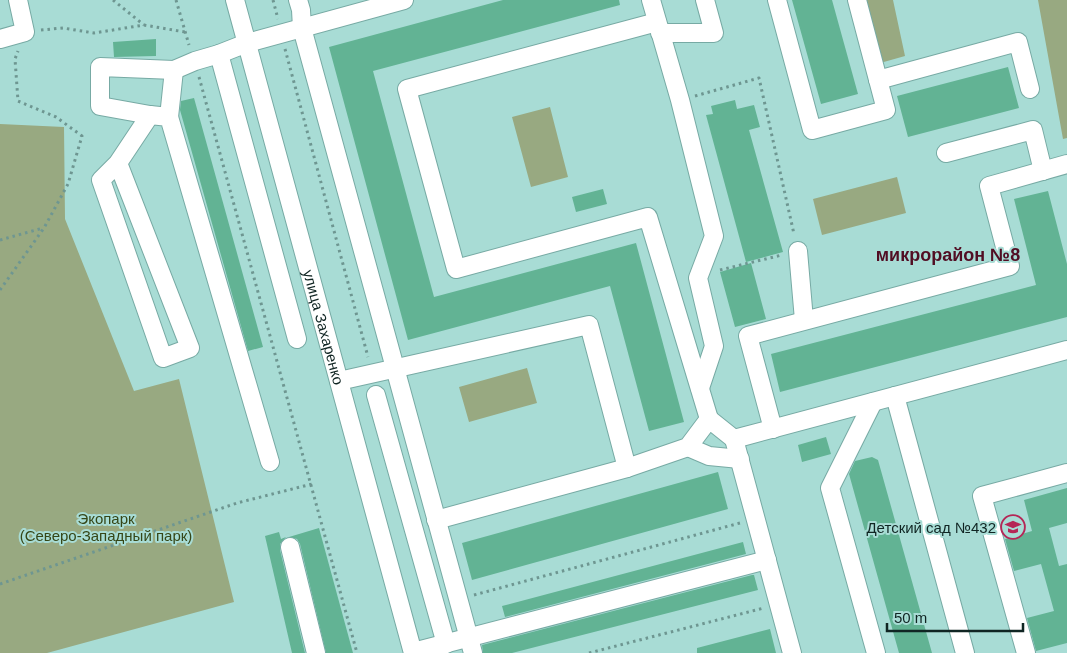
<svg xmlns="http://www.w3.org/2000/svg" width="1067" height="653" font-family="Helvetica,sans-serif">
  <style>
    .green { fill: #98a981 }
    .building { fill: #62b394 }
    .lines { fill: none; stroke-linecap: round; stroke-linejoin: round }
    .minor-casing { stroke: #77aaa4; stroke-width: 20 }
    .path { stroke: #6e9691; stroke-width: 3; stroke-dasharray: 2.5 4; stroke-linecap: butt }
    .minor { stroke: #fff; stroke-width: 18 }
    .labels { text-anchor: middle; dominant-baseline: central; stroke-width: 4; stroke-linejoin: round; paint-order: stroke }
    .street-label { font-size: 15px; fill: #102523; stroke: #a8dcd5 }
    .park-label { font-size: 15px; fill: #354617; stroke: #a8dcd5 }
    .poi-label { font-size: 15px; fill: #102523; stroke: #a8dcd5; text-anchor: end }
    .quarter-label { font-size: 18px; font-weight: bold; fill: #510d23; stroke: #a8dcd5 }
  </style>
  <rect width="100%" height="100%" fill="#a8dcd5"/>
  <!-- green -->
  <path class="green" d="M 850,0 L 893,0 L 905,56 L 866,67 Z
    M 1038,0 L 1067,0 L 1067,138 L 1063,139 Z
    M 550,107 L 568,177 L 531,187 L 512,117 Z
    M 0,124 L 64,127 L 65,219 L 134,391 L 179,379 L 234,602 L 47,653 L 0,653 Z
    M 897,177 L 906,213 L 822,235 L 813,199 Z
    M 527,368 L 537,403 L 469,422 L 459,387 Z"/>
  <!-- building -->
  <path class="building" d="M 503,0 L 619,0 L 620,5 L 373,71 L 434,297 L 636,243 L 684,422 L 649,431 L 610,286 L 408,340 L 329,47 Z
    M 792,0 L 832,0 L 858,94 L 821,104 Z
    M 156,39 L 156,56 L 114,57 L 113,42 Z
    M 1008,67 L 1019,108 L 908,137 L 897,96 Z
    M 194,98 L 263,347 L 248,351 L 180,110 L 181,101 Z
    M 735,100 L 737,109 L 754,105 L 760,127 L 749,130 L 783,252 L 746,262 L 706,115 L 713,114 L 711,106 Z
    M 603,189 L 607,204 L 576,212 L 572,197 Z
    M 1048,191 L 1067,264 L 1067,317 L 780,392 L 771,354 L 1036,285 L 1014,199 Z
    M 751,263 L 766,319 L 735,327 L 720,272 Z
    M 826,437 L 831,454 L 802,462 L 798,445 Z
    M 872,457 L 878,460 L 932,653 L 899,653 L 849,474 L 855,461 Z
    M 718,472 L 728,509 L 472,580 L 462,543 Z
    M 1067,488 L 1067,523 L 1049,528 L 1059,566 L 1067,564 L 1067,643 L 1036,651 L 1027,618 L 1054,611 L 1041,564 L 1014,571 L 1005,539 L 1032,531 L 1024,500 Z
    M 319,528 L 353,653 L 326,653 L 300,544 L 297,539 L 289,537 Z
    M 279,532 L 281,539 L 286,537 L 280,544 L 280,550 L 305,653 L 292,653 L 265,536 Z
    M 743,542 L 746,554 L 505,617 L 502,606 Z
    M 752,575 L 754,575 L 758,590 L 512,653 L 483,653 L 482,645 Z
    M 770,629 L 776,653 L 697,653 L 697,648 Z"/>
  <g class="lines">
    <!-- minor casing -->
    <g class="minor-casing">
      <g id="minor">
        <path id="s1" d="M 235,0 L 413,653"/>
        <path d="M 298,0 L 301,10 L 302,28 L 473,653"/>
        <path d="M 651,0 L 680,100 L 714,236 L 698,278 L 714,346 L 700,388"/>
        <path d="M 777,0 L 812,130 L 886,110 L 857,0"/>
        <path d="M 657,22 L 407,89 L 456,269 L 648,217 L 709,419"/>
        <path d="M 660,33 L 714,33 L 705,0"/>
        <path d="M 0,39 L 25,32 L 18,0"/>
        <path d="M 219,54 L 297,339"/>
        <path d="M 878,80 L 1018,42 L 1030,89"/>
        <path d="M 169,117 L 174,70"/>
        <path d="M 946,153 L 1033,130 L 1043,171"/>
        <path d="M 118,163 L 101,180 L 163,358 L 190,348 L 118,163 L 150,115"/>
        <path d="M 798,251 L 804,320"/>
        <path d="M 339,381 L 589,325 L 627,468"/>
        <path d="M 376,395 L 446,644"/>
        <path d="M 895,396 L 965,653"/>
        <path d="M 873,402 L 830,488 L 876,653"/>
        <path d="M 773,429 L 748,336 L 1010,266 L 989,186 L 1067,164"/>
        <path d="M 734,439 L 792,653"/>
        <path d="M 688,447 L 709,456 L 740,459"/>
        <path d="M 270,462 L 169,117 L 150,115 L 100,106 L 100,67 L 174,70 L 195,61 L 219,54 L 247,43 L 404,0"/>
        <path d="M 436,520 L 627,468 L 688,447 L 709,419 L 734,439 L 1067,350"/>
        <path d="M 290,547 L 316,653"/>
        <path d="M 413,652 L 767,560"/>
        <path d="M 1026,653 L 982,496 L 1067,473"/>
      </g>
    </g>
    <!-- path -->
    <path class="path" d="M 113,0 L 144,25
      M 176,0 L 189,45
      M 273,0 L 278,19
      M 41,30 L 63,28 L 94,33 L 144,25 L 185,32
      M 285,49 L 368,357
      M 199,77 L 357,653
      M 695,96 L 759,78 L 794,234
      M 0,240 L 43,228
      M 720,270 L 782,255
      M 0,290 L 44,228 L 68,184 L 82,136 L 56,117 L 18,101 L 15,59 L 18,51
      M 0,584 L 237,503 L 312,484
      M 474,595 L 740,523
      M 589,653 L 764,608"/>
    <!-- minor -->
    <use href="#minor" class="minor"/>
  </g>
  <!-- icons -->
  <defs>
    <g id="school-ring" transform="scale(1.25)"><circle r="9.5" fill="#a8dcd5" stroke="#b52656" stroke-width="1.5"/><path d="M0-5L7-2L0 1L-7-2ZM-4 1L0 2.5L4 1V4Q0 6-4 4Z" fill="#b52656"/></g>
  </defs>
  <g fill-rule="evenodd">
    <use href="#school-ring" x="1013" y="527"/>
  </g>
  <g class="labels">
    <!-- street labels -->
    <g class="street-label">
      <text stroke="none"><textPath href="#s1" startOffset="339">улица Захаренко</textPath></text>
    </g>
    <!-- park labels -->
    <g class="park-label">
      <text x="106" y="518">Экопарк<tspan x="106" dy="17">(Северо-Западный парк)</tspan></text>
    </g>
    <!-- poi labels -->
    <g class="poi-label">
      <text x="996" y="527">Детский сад №432</text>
    </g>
    <!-- quarter labels -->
    <g class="quarter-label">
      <text x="948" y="255">микрорайон №8</text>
    </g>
  </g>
  <!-- scale -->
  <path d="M887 623v8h136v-8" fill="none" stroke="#102523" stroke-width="2.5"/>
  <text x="894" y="623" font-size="15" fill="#102523" stroke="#a8dcd5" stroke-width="4" paint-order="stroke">50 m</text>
</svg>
